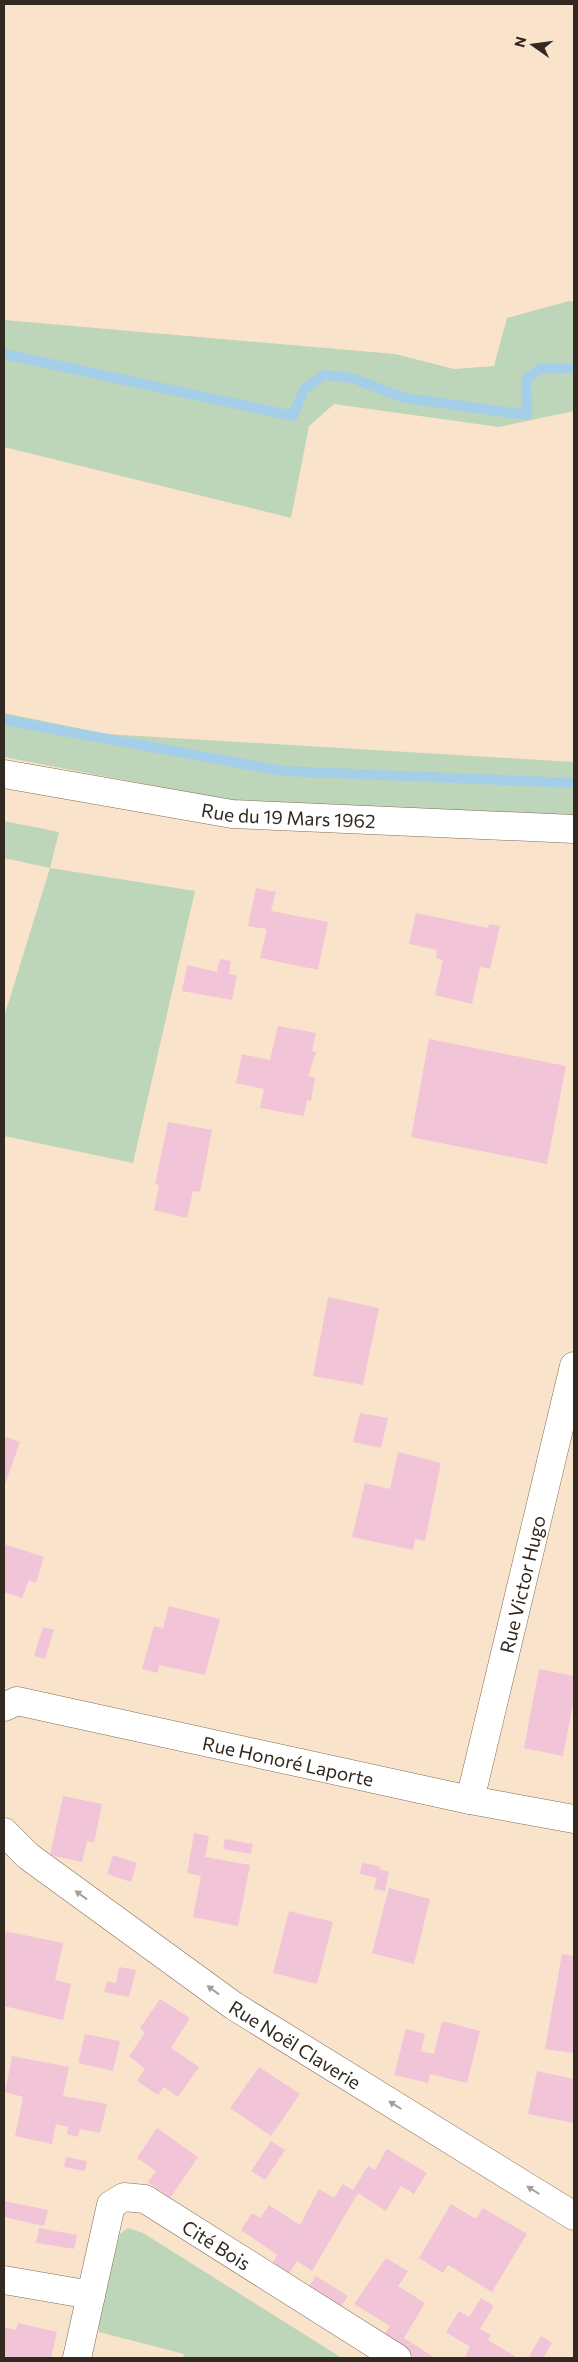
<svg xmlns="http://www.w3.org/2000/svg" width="578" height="2362" font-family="Commissioner,sans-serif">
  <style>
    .green { fill: #bdd5b8 }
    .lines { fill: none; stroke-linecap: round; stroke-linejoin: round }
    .stream { stroke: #a5cfe9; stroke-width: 10 }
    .building { fill: #f1c4d8 }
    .minor-casing { stroke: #816d57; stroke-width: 29 }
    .tertiary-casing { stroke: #816d57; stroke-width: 29 }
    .minor { stroke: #fff; stroke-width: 28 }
    .tertiary { stroke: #fff; stroke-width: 28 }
    .oneway { fill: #a39f9b }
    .labels { text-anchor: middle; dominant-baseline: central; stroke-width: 4; stroke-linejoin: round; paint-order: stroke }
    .street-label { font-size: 19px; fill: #322a21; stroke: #fae3cb }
  </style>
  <rect width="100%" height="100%" fill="#fae3cb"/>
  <!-- green -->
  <path class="green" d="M 569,301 L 574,302 L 574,411 L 499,427 L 334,404 L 309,426 L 291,518 L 4,447 L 4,320 L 395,354 L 454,369 L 494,366 L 507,318 Z
    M 4,713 L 106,734 L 574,762 L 574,817 L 228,800 L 4,757 Z
    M 4,821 L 59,832 L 50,868 L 195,891 L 133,1163 L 4,1136 L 4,1017 L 50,868 L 4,858 Z
    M 128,2228 L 143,2233 L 342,2358 L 183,2358 L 184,2354 L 99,2332 L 98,2319 L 120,2234 Z"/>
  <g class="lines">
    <!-- stream -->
    <path class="stream" d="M 4,354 L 293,416 L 304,389 L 324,375 L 352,378 L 404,398 L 527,415 L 526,379 L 540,369 L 574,368
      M 4,720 L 283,771 L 574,783"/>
  </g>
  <!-- building -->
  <path class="building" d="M 256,888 L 276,892 L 271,911 L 328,922 L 318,970 L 260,958 L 267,929 L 248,926 Z
    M 416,913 L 488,928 L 489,924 L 500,926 L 490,969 L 480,967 L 472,1004 L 435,995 L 443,960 L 436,958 L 437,950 L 409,944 Z
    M 220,959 L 231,961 L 229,974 L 237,976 L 232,1000 L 182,991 L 187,965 L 217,972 Z
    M 278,1026 L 316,1033 L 312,1051 L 316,1052 L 308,1076 L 315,1078 L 311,1101 L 307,1100 L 304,1116 L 260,1108 L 264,1089 L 236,1083 L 242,1054 L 270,1060 Z
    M 429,1039 L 566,1066 L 547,1164 L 411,1137 Z
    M 168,1122 L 212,1130 L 200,1192 L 193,1191 L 187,1218 L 154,1210 L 159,1185 L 155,1184 Z
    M 328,1297 L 379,1308 L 363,1385 L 313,1376 Z
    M 360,1413 L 388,1418 L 381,1448 L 353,1442 Z
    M 4,1436 L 20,1442 L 4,1487 Z
    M 398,1452 L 441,1463 L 425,1541 L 415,1539 L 413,1550 L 352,1537 L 365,1483 L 390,1489 Z
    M 4,1544 L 44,1557 L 36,1583 L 29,1580 L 22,1598 L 4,1592 Z
    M 169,1606 L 220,1619 L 205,1675 L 159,1665 L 158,1673 L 142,1669 L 154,1626 L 163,1628 Z
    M 43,1627 L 54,1630 L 45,1659 L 34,1656 Z
    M 539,1669 L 574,1676 L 574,1699 L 563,1756 L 524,1748 Z
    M 63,1796 L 102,1804 L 94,1843 L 87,1841 L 82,1862 L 50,1855 Z
    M 194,1833 L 209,1836 L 205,1857 L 250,1865 L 238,1926 L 193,1917 L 201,1876 L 187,1873 Z
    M 225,1839 L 253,1844 L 251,1854 L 223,1849 Z
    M 113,1855 L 137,1863 L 131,1882 L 107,1874 Z
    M 362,1863 L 380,1866 L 379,1869 L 389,1872 L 385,1891 L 374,1889 L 377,1878 L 360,1874 Z
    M 389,1888 L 430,1899 L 414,1964 L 372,1953 Z
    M 289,1911 L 333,1922 L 317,1984 L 273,1973 Z
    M 4,1931 L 63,1943 L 55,1980 L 71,1984 L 63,2020 L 4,2006 Z
    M 562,1954 L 574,1956 L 573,2053 L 545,2049 Z
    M 119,1967 L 136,1970 L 129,1997 L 104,1992 L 107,1981 L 116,1983 Z
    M 160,1999 L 190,2018 L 171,2048 L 199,2067 L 178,2097 L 164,2087 L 158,2095 L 137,2081 L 145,2069 L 129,2056 L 145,2033 L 140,2028 Z
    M 442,2021 L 480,2031 L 467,2083 L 430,2074 L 428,2083 L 394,2075 L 406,2029 L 425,2034 L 421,2051 L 434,2054 Z
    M 85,2034 L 120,2041 L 113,2071 L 78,2063 Z
    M 12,2056 L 69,2067 L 63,2096 L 107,2104 L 100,2133 L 80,2129 L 78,2137 L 67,2134 L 68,2127 L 56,2124 L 52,2144 L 15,2136 L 23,2097 L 5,2092 Z
    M 259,2067 L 300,2094 L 271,2136 L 230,2108 Z
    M 537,2071 L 574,2079 L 574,2123 L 528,2114 Z
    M 157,2128 L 198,2157 L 170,2198 L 148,2182 L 156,2171 L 137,2158 Z
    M 271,2141 L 285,2150 L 265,2180 L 251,2171 Z
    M 387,2149 L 427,2173 L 414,2194 L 401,2186 L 386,2211 L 358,2193 L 312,2271 L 297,2261 L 288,2275 L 270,2267 L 277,2255 L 241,2230 L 252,2213 L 260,2218 L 269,2205 L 300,2225 L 319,2189 L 334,2198 L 343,2184 L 353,2190 L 368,2166 L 375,2170 Z
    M 66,2157 L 87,2161 L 85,2171 L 64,2167 Z
    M 4,2201 L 48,2210 L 44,2226 L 4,2217 Z
    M 451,2204 L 476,2219 L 483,2208 L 527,2234 L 492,2292 L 448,2265 L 443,2273 L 419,2258 Z
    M 39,2228 L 77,2235 L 74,2249 L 36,2243 Z
    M 386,2258 L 408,2271 L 398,2286 L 425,2303 L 404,2338 L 435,2358 L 415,2358 L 382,2337 L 390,2326 L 354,2304 Z
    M 316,2276 L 348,2296 L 339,2310 L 306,2291 Z
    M 481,2298 L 494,2306 L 480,2329 L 491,2335 L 488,2340 L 518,2358 L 464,2358 L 470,2347 L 446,2332 L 459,2311 L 469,2317 Z
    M 18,2323 L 57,2332 L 51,2358 L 4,2358 L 4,2327 L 16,2330 Z
    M 541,2336 L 552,2343 L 543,2358 L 528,2358 Z"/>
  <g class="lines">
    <!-- minor casing -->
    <g class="minor-casing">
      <g id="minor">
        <path id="s1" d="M 4,774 L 232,814 L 574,829"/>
        <path id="s2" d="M 470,1800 L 574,1366"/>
        <path id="s3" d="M 4,1832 L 28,1856 L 234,2006 L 574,2216"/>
        <path d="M 4,2280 L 91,2295"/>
        <path id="s4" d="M 77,2358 L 111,2205 L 124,2197 L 145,2199 L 397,2358"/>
      </g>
    </g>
    <!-- tertiary casing -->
    <g class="tertiary-casing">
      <g id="tertiary">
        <path id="s5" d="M 4,1707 L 17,1701 L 470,1800 L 574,1819"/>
      </g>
    </g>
    <!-- minor -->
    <use href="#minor" class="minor"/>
    <!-- tertiary -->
    <use href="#tertiary" class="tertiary"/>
  </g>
  <!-- one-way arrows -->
  <defs><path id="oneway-solid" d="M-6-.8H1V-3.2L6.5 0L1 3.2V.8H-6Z" transform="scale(1.25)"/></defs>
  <g class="oneway">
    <use href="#oneway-solid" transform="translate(81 1895) rotate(-144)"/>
    <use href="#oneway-solid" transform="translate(213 1990) rotate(-144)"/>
    <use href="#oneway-solid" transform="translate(395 2105) rotate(-148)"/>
    <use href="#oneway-solid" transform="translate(533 2190) rotate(-148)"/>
  </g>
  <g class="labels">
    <!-- street labels -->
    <g class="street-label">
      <text stroke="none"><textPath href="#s1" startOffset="288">Rue du 19 Mars 1962</textPath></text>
      <text stroke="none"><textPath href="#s2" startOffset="222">Rue Victor Hugo</textPath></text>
      <text stroke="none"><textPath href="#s5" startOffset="292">Rue Honoré Laporte</textPath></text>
      <text stroke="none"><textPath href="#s3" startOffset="361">Rue Noël Claverie</textPath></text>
      <text stroke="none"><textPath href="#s4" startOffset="278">Cité Bois</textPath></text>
    </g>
  </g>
  <!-- border -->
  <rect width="578" height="2362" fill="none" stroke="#322a21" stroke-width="10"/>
  <!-- north arrow -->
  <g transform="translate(533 45) rotate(284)" stroke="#fae3cb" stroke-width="4" paint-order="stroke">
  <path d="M0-4L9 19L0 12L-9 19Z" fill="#322a21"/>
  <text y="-8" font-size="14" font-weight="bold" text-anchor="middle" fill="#322a21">N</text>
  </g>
</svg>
